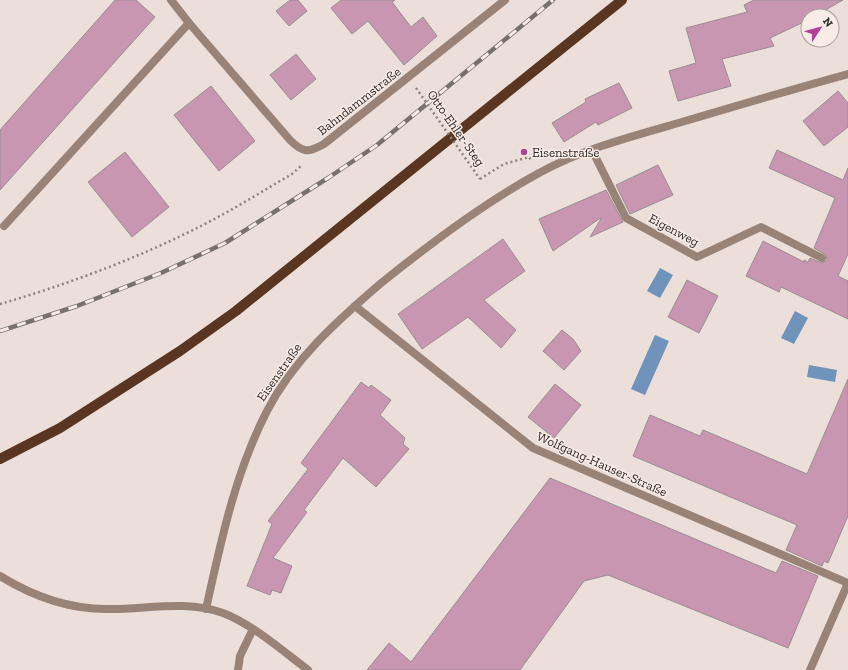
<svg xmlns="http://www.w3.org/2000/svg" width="848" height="670" font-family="'Zilla Slab',serif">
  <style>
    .water { fill: #6f93ba }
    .building { fill: #c996b1; stroke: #988d92 }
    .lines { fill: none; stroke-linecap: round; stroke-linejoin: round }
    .path { stroke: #8b827e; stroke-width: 2.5; stroke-dasharray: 2 3; stroke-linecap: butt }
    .service { stroke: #998377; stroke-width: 8 }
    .minor { stroke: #998377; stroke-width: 8 }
    .tertiary { stroke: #998377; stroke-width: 8 }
    .primary { stroke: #5a3622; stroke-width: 10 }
    .rail-casing { stroke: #78706c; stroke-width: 4.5 }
    .rail { stroke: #f9ece6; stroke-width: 3; stroke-dasharray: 9; stroke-linecap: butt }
    .path-bridge { stroke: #8b827e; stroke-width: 2.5; stroke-dasharray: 2 3; stroke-linecap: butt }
    .poi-dot { fill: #af3f9b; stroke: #f9ece6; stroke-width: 1.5 }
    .labels { text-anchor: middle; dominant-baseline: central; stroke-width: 3; stroke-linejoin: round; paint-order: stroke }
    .street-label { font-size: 13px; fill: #2e2927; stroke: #f9ece6 }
    .poi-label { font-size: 13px; fill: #2e2927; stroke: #f9ece6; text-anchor: start }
  </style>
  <rect width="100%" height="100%" fill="#ecdfd9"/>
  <!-- water -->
  <path class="water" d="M 660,268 L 673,275 L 660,298 L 647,291 Z
    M 795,311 L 808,318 L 794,344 L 781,338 Z
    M 655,335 L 669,341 L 645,395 L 631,389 Z
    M 809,365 L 837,370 L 835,382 L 807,377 Z"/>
  <!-- building -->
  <path class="building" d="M 115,0 L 136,0 L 155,17 L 0,190 L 0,130 Z
    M 290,0 L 298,0 L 307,11 L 289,26 L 276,11 Z
    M 341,0 L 395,0 L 392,2 L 411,27 L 423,17 L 437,36 L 404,65 L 368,21 L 352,34 L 331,8 Z
    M 754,0 L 843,0 L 815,16 L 808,16 L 808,20 L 770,38 L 774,46 L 722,59 L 731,86 L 678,101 L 669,71 L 696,63 L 686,28 L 747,12 L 744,5 Z
    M 296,54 L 316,79 L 291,100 L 270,75 Z
    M 619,83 L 632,108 L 598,125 L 596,122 L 564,142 L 552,123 L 586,102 L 585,99 Z
    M 211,86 L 255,141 L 219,171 L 174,115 Z
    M 838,91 L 848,103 L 848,127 L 824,146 L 803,121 Z
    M 777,150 L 843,180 L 848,168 L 848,254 L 838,276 L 848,281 L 848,319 L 781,287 L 779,292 L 746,276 L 763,241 L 804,262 L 804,260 L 808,262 L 810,258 L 822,263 L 827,260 L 826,255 L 814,248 L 835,198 L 769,168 Z
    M 125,152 L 169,207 L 132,237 L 88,182 Z
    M 658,165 L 673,195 L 630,214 L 616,185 Z
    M 606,190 L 623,222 L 590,237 L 602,217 L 553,251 L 539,219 Z
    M 503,239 L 525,271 L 484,300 L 516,330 L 501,348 L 468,317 L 422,349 L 398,314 Z
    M 687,280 L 718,296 L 699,333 L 668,317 Z
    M 562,330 L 573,339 L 581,351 L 564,370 L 543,351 Z
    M 848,379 L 848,516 L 828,563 L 824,561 L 822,566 L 786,550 L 797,525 L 633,456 L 650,415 L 700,436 L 703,430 L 807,474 Z
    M 361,382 L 369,388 L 371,385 L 391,400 L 380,415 L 405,438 L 403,444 L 409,449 L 376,487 L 343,458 L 304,510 L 307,512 L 273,558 L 292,566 L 281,593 L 272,590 L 270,595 L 247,586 L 272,524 L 268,521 L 308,469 L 301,463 Z
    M 555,384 L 581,405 L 554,438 L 528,417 Z
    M 550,478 L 776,573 L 782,561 L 818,576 L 788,648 L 608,575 L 584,581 L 520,670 L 367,670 L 389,643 L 411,662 Z"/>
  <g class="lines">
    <!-- path -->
    <path class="path" d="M 480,179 L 504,164 L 529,157 L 531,160
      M 0,304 C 66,285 138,258 199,227 C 231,211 261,192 292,174 L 301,166"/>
    <!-- service -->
    <path class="service" d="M 592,150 L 626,218 L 697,257 L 761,227 L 822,258
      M 4,226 L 189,23"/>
    <!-- minor -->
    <path class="minor" d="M 171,0 L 189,23 L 290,140 C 303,153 308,153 324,144 L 505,0
      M 355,306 L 533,448 L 848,583
      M 810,670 L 848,583"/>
    <!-- tertiary -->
    <path class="tertiary" d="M 0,576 C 34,597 72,610 111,609 C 149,609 186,600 223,613 C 252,624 283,651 308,670
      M 206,609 C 221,541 235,473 267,411 C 293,360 337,321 380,284 C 427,246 486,202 539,173 C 581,150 629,137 675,124 C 732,107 790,90 848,74
      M 238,670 L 240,656 L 253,629"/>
    <!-- primary -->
    <path class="primary" d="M 0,459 L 60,428 L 180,351 L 236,311 L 622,0"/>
    <!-- rail casing -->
    <g class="rail-casing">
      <path id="rail" d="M 0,331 L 77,306 L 161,273 L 225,243 L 328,178 L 377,145 L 553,0"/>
    </g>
    <!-- rail -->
    <use href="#rail" class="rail"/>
    <!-- path-bridge -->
    <path class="path-bridge" d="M 416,88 L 480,179"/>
  </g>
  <!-- markers -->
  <circle class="poi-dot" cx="524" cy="152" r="4"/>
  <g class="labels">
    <!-- street labels -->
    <g class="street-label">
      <text transform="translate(359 101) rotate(-38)">Bahndammstraße</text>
      <text transform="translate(456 128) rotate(55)">Otto-Ehler-Steg</text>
      <text transform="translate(674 230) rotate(28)">Eigenweg</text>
      <text transform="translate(279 372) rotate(-55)">Eisenstraße</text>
      <text transform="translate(602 464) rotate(24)">Wolfgang-Hauser-Straße</text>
    </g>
    <!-- poi labels -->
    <g class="poi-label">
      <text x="532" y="152">Eisenstraße</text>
    </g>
  </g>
  <!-- north arrow -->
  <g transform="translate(820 28) rotate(54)"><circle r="19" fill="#f9ece6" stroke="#a89e9a"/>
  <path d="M0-3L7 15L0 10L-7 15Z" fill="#af3f9b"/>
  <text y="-6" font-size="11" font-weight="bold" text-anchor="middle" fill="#2e2927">N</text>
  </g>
</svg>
